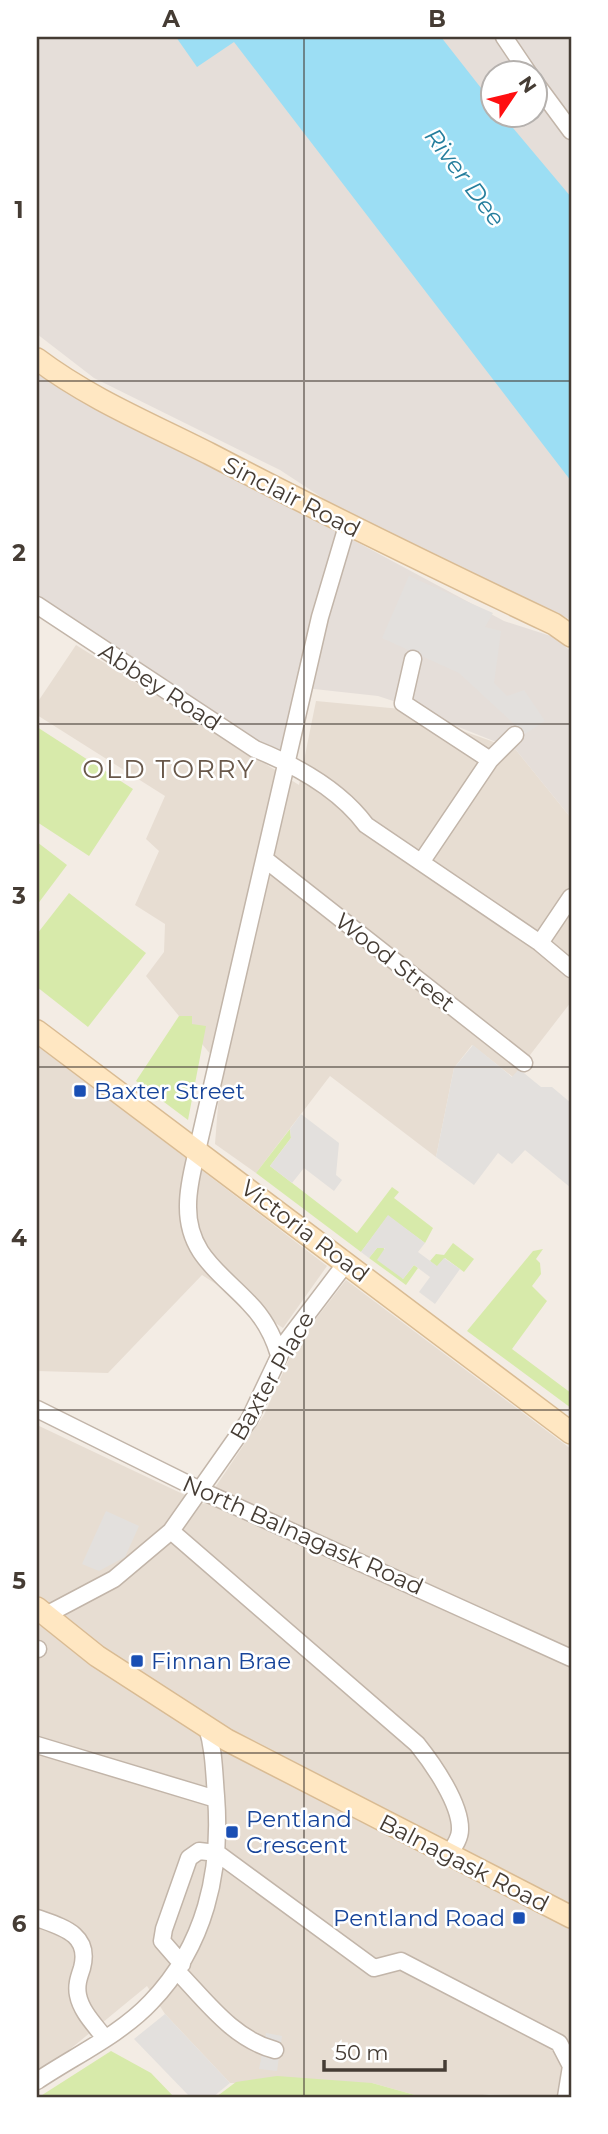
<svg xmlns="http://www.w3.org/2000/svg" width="608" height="2134" font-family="Montserrat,sans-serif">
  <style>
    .residential { fill: #e7ddd2 }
    .industrial { fill: #e5ded9; fill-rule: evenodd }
    .green { fill: #d7eaaa }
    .parking { fill: #e3e0dd }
    .water { fill: #9cdef4 }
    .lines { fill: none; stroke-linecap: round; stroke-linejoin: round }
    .street-casing { stroke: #c2b5a9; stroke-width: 19 }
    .secondary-casing { stroke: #d9bb93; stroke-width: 24 }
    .street { stroke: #fff; stroke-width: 16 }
    .secondary { stroke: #ffe7c2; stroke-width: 21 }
    .grid { fill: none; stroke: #453c34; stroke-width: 2; stroke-opacity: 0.55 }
    .transit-dot { fill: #1a4fb4; stroke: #fff; stroke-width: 2.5 }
    .labels { text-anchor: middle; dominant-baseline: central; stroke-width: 5; stroke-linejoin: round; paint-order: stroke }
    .street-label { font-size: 23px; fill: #453c34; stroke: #fff }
    .transit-label { font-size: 23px; fill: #164399; stroke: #fff; text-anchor: start }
    .water-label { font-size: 24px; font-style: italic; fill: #257e9d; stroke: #fff }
    .quarter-label { font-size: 26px; letter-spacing: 2px; fill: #69584a; stroke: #fff }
    .neatline { fill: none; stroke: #453c34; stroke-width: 2.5 }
    .grid-label { font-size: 23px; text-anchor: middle; font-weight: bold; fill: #453c34 }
  </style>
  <rect width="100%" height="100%" fill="#f3ece4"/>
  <!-- residential -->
  <path class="residential" d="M 76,645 L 299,785 L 316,701 L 401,709 L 516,750 L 571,818 L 571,1002 L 513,1077 L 472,1045 L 454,1068 L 436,1157 L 330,1076 L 256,1173 L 215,1144 L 221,1067 L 146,976 L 164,952 L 165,924 L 135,905 L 159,851 L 146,839 L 165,796 L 37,715 L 37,703 Z
    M 37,1044 L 327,1266 L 283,1328 L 202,1275 L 108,1373 L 37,1371 Z
    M 346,1280 L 571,1449 L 571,2097 L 489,2094 L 469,2097 L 422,2097 L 372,2083 L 230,2083 L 165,2014 L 147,1986 L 63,2055 L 37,2070 L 37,1425 L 204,1504 L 264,1415 L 295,1346 Z"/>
  <!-- industrial -->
  <path class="industrial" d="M 37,37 L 571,37 L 571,620 L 335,506 L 280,470 L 94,378 L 37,334 ZM 492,74 L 534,74 L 534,116 L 492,116 Z
    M 37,369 L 106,415 L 325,525 L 504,621 L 557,638 L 571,652 L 571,818 L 516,750 L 446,722 L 439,716 L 378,696 L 305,688 L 288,763 L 37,605 Z"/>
  <!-- green -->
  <path class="green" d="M 37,727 L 133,789 L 89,856 L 37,822 Z
    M 37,842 L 67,865 L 37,905 Z
    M 69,893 L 146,953 L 88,1027 L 37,987 L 37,934 Z
    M 179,1016 L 192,1016 L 192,1024 L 206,1026 L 188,1120 L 136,1081 Z
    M 290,1129 L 291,1138 L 270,1166 L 357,1233 L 392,1187 L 399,1192 L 394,1198 L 433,1228 L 425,1243 L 388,1216 L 361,1252 L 256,1173 Z
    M 453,1243 L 474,1259 L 464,1272 L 445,1258 L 437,1267 L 430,1261 L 436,1254 L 444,1255 Z
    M 383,1247 L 403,1279 L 414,1265 L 418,1268 L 406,1285 L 369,1258 L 377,1248 Z
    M 543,1249 L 536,1259 L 540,1263 L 541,1274 L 532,1286 L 547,1301 L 512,1349 L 571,1393 L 571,1408 L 467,1331 L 533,1251 Z
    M 111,2051 L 151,2073 L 174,2097 L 39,2097 Z
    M 277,2076 L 372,2083 L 422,2097 L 216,2097 L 236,2082 Z"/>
  <!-- parking -->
  <path class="parking" d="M 409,576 L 493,613 L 485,627 L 501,631 L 494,683 L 507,696 L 524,690 L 545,721 L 525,734 L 459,673 L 382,638 Z
    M 473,1045 L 512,1077 L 519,1069 L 541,1087 L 552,1087 L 571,1103 L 571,1188 L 525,1150 L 512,1164 L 498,1153 L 474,1185 L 436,1157 L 454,1068 Z
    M 301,1114 L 339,1143 L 336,1175 L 342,1180 L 334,1191 L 304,1168 L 292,1183 L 270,1166 L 291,1138 L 290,1129 Z
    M 388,1215 L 425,1243 L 418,1252 L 437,1266 L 444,1258 L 460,1269 L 435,1304 L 419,1292 L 430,1277 L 414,1265 L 403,1279 L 377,1260 L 385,1248 L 377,1248 L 369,1258 L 361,1252 Z
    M 106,1511 L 139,1526 L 125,1557 L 99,1571 L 82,1564 Z
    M 165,2014 L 230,2083 L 213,2097 L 190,2097 L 134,2039 Z
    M 266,2033 L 282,2036 L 277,2071 L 259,2069 Z"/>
  <!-- water -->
  <path class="water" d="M 176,37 L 441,37 L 492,102 L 492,116 L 503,116 L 571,197 L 571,481 L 234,42 L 197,67 Z"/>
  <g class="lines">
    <!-- street casing -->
    <g class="street-casing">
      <path id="street" d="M 504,37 L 529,74
        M 534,81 L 571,131
        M 37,605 L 255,749 C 295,765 340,790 366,825 L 540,943 L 571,969
        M 413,659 L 403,703 L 490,760 L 422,861
        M 490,760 L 515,735
        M 266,860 L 524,1063
        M 540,943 L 571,897
        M 279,1355 C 273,1335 264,1318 249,1303 C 220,1272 187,1254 188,1205 C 188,1186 193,1168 197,1151 L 320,617 L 347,526
        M 37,1409 L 202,1491 L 571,1658
        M 171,1531 L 417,1744 C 433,1764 461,1804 460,1830 C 460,1839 453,1848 448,1856
        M 46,1615 L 114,1579 L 171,1531 L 249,1420 L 286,1342 L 346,1263
        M 37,1649 L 38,1649
        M 37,1745 L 216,1799
        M 37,1918 C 62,1927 91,1934 82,1968 C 79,1977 76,1985 78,1995 C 81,2011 94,2024 104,2037
        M 182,1964 L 162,1941 L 164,1929 L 189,1858 L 199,1851 L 217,1853 L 374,1968 L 401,1961 L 559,2043 L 571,2066 L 566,2097
        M 177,1971 C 206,2001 233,2039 275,2050
        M 37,2081 C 74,2056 120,2035 151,2002 C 205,1946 222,1872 216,1796 C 214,1772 214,1750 207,1727"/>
    </g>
    <!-- secondary casing -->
    <g class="secondary-casing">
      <path id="secondary" d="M 37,359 C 90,399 151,424 210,454 C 323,513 438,569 554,624 L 571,636
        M 37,1031 L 571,1433
        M 37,1608 L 97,1656 L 227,1740 L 571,1917"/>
    </g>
    <!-- street -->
    <use href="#street" class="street"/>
    <!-- secondary -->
    <use href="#secondary" class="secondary"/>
  </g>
  <!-- grid -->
  <path class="grid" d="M 304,37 L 304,2097M 37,381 L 571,381M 37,724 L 571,724M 37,1067 L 571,1067M 37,1410 L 571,1410M 37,1753 L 571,1753"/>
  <!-- markers -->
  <g class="transit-dot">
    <rect x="73" y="1084" width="14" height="14" rx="3.5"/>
    <rect x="130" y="1654" width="14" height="14" rx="3.5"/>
    <rect x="225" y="1825" width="14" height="14" rx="3.5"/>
    <rect x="512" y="1911" width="14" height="14" rx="3.5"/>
  </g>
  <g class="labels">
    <!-- street labels -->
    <g class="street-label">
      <text transform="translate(292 497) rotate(27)">Sinclair Road</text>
      <text transform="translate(160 687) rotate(33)">Abbey Road</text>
      <text transform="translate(395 962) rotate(38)">Wood Street</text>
      <text transform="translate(305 1231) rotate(37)">Victoria Road</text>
      <text transform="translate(272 1376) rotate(-60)">Baxter Place</text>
      <text transform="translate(303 1535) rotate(24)">North Balnagask Road</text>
      <text transform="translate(464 1863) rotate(27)">Balnagask Road</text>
    </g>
    <!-- transit labels -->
    <g class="transit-label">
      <text x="94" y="1091">Baxter Street</text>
      <text x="151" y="1661">Finnan Brae</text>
      <text x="246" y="1819">Pentland<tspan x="246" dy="26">Crescent</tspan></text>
      <text x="505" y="1918" text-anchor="end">Pentland Road</text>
    </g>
    <!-- water labels -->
    <g class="water-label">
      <text transform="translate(465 177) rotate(53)">River Dee</text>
    </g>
    <!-- quarter labels -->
    <g class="quarter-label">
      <text x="169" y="769">OLD TORRY</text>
    </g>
  </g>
  <!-- border -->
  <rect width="608" height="2134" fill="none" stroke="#ffffff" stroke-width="77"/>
  <!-- north arrow -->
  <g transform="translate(514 94) rotate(55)"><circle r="33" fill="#ffffff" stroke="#b5b1ae" stroke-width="2"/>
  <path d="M0-5L12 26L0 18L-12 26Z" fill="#ff0f11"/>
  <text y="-10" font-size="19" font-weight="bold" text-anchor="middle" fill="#453c34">N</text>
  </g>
  <!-- scale -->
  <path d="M324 2060v10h121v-10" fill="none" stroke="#453c34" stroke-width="3.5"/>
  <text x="335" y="2060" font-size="21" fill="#453c34" stroke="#ffffff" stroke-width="5" paint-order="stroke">50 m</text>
  <rect x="38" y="38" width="532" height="2058" class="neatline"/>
  <g class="grid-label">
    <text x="171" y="27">A</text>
    <text x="437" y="27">B</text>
    <text x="19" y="218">1</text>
    <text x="19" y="561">2</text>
    <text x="19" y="904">3</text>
    <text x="19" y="1246">4</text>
    <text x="19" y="1589">5</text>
    <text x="19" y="1932">6</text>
  </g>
</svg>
